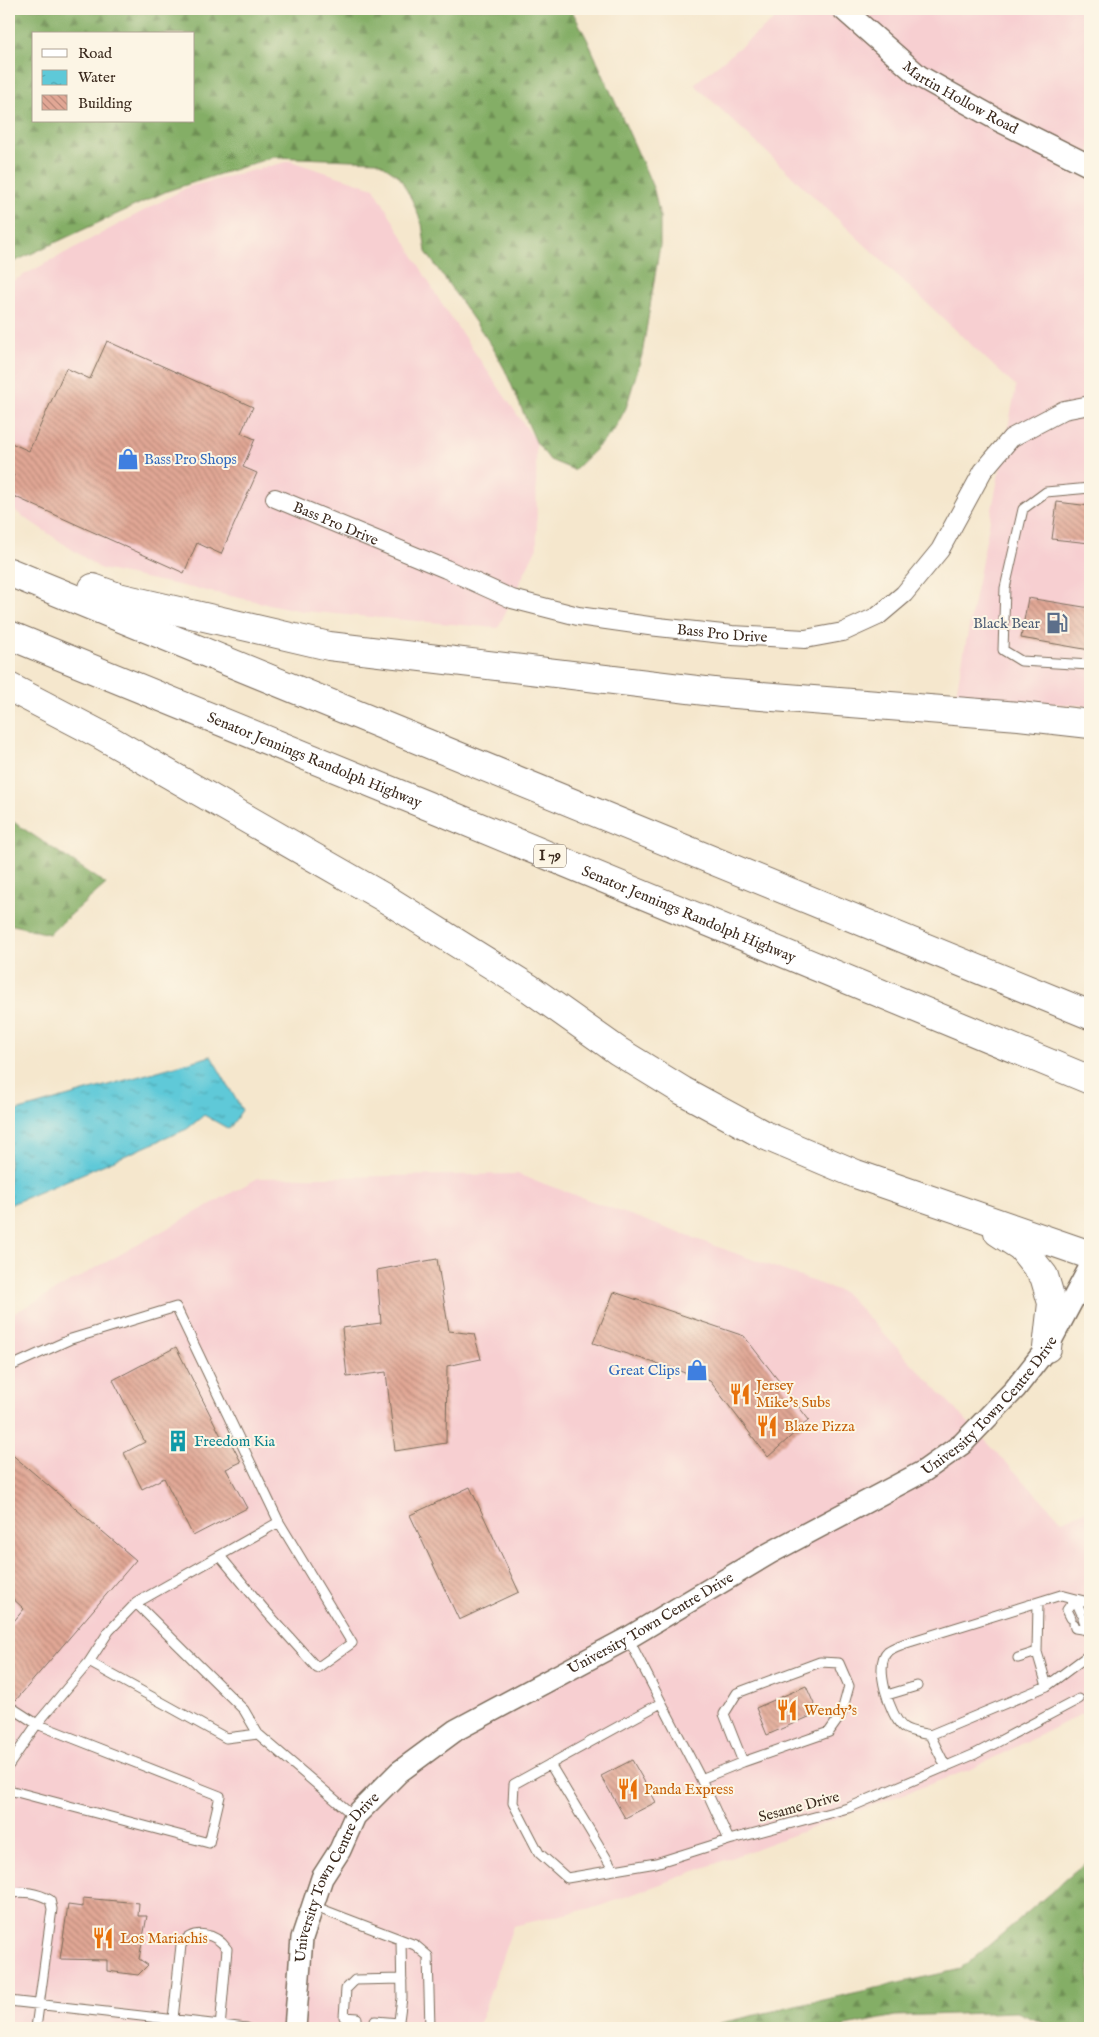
<svg xmlns="http://www.w3.org/2000/svg" width="1099" height="2037" font-family="'IM FELL English',serif">
  <style>
    .built { fill: #f7cfd1 }
    .forest { fill: url(#forest-firs); stroke: #606c42; fill-rule: evenodd }
    .water { fill: url(#water-ripples); stroke: #4c7a7b }
    .building { fill: url(#building-back-hatch) }
    .lines { fill: none; stroke-linecap: round; stroke-linejoin: round }
    .service-casing { stroke: #7c6c5b; stroke-width: 11 }
    .minor-casing { stroke: #7c6c5b; stroke-width: 20 }
    .tertiary-casing { stroke: #7c6c5b; stroke-width: 24 }
    .motorway-casing { stroke: #7c6c5b; stroke-width: 30 }
    .service { stroke: #fff; stroke-width: 9 }
    .minor { stroke: #fff; stroke-width: 18 }
    .tertiary { stroke: #fff; stroke-width: 21 }
    .motorway { stroke: #fff; stroke-width: 28 }
    .labels { text-anchor: middle; dominant-baseline: central; stroke-width: 4; stroke-linejoin: round; paint-order: stroke }
    .shield { fill: #fcf5e5; stroke: #75675a; stroke-width: 1 }
    .shield-label { font-size: 14px; font-weight: bold; fill: #3b2a1e }
    .street-label { font-size: 15px; fill: #3b2a1e; stroke: #fcf5e5 }
    .shop-label { font-size: 15px; fill: #366cbe; stroke: #fcf5e5; text-anchor: start }
    .service-label { font-size: 15px; fill: #4e5e75; stroke: #fcf5e5; text-anchor: end }
    .food-label { font-size: 15px; fill: #c56008; stroke: #fcf5e5; text-anchor: start }
    .culture-label { font-size: 15px; fill: #0d838f; stroke: #fcf5e5; text-anchor: start }
  </style>
  <defs>
    <pattern id="forest-firs" width="22" height="20" patternUnits="userSpaceOnUse" patternTransform="scale(1.25)"><rect width="22" height="20" fill="#84ae66"/><path d="M5 1l3.5 6h-7zM16 11l3.5 6h-7z" fill="#6d8e53"/></pattern>
    <pattern id="water-ripples" width="26" height="14" patternUnits="userSpaceOnUse" patternTransform="scale(1.25)"><rect width="26" height="14" fill="#5ec9d8"/><path d="M2 4q2-2 4 0t4 0M15 11q2-2 4 0t4 0" fill="none" stroke="#4fa3af"/></pattern>
    <pattern id="building-back-hatch" width="6" height="6" patternUnits="userSpaceOnUse" patternTransform="scale(1.25)"><rect width="6" height="6" fill="#e1a795"/><path d="M-1 5l2 2M0 0l6 6M5-1l2 2" fill="none" stroke="#b88879"/></pattern>
  </defs>
  <rect width="100%" height="100%" fill="#fcf5e5"/>
  <filter id="ink" filterUnits="userSpaceOnUse"><feTurbulence type="fractalNoise" baseFrequency=".02" numOctaves="2"/><feDisplacementMap in="SourceGraphic" scale="10" xChannelSelector="R" yChannelSelector="G"/><feConvolveMatrix kernelMatrix="1 2 1 2 8 2 1 2 1" color-interpolation-filters="sRGB"/></filter>
  <filter id="wash" filterUnits="userSpaceOnUse"><feTurbulence type="fractalNoise" baseFrequency=".0096" numOctaves="4" result="noise"/><feDisplacementMap in="SourceGraphic" scale="20" xChannelSelector="R" yChannelSelector="G"/><feGaussianBlur stdDeviation="1.12" result="paint"/><feColorMatrix in="noise" values="0 0 0 0 0 0 0 0 0 0 0 0 0 0 0 0 0 1.4 0 .05"/><feComposite in="paint" operator="in"/></filter>
  <g filter="url(#wash)">
    <rect width="100%" height="100%" fill="#f5e7cd"/>
    <!-- built -->
    <path class="built" d="M 787,9 L 1090,9 L 1090,706 L 955,698 L 1016,387 L 694,84 Z
      M 290,161 L 374,188 L 441,303 L 536,442 L 537,547 L 498,628 L 302,611 L 101,569 L 9,507 L 9,283 L 188,187 Z
      M 517,1174 L 845,1293 L 1062,1521 L 1090,1509 L 1090,1710 L 971,1769 L 601,1906 L 513,1926 L 478,2028 L 9,2028 L 9,1316 L 258,1178 Z"/>
    <!-- forest -->
    <path class="forest" d="M 14,9 L 571,9 L 587,39 L 643,164 L 654,190 L 660,217 L 660,245 L 642,355 L 626,408 L 613,432 L 574,470 L 550,460 L 536,442 L 505,370 L 492,346 L 426,252 L 422,224 L 412,200 L 399,176 L 377,161 L 273,157 L 167,191 L 9,264 L 9,12 ZM 34,34 L 194,34 L 194,121 L 34,121 Z
      M 9,819 L 106,884 L 49,934 L 9,924 Z
      M 1090,1859 L 1090,2028 L 1054,2028 L 1016,2012 L 895,2016 L 837,2028 L 711,2028 L 720,2023 L 961,1969 Z"/>
    <!-- water -->
    <path class="water" d="M 211,1056 L 242,1110 L 229,1129 L 204,1115 L 187,1129 L 9,1205 L 9,1113 Z"/>
    <g id="blocks">
      <!-- building -->
      <path class="building" d="M 107,341 L 253,407 L 241,433 L 255,439 L 243,467 L 257,473 L 221,554 L 197,543 L 184,573 L 9,494 L 9,486 L 14,475 L 9,473 L 9,442 L 29,451 L 66,368 L 90,379 Z
        M 1057,502 L 1090,506 L 1090,543 L 1052,539 Z
        M 1028,598 L 1090,608 L 1090,650 L 1021,638 Z
        M 437,1259 L 449,1331 L 474,1334 L 481,1359 L 447,1366 L 446,1443 L 395,1451 L 386,1372 L 347,1377 L 342,1328 L 381,1323 L 377,1270 Z
        M 614,1292 L 744,1336 L 809,1420 L 768,1457 L 710,1381 L 593,1343 Z
        M 176,1347 L 224,1442 L 229,1439 L 241,1462 L 226,1469 L 247,1508 L 193,1536 L 164,1478 L 142,1489 L 124,1453 L 145,1442 L 113,1380 Z
        M 9,1452 L 136,1560 L 16,1700 L 9,1694 L 9,1627 L 24,1609 L 9,1595 Z
        M 470,1487 L 519,1592 L 459,1620 L 410,1515 Z
        M 806,1686 L 818,1713 L 767,1735 L 756,1708 Z
        M 632,1760 L 656,1802 L 625,1818 L 601,1776 Z
        M 83,1898 L 139,1903 L 138,1916 L 147,1916 L 139,1959 L 148,1965 L 138,1975 L 107,1971 L 107,1960 L 60,1959 L 68,1905 L 83,1907 Z"/>
    </g>
  </g>
  <g filter="url(#ink)">
    <use href="#blocks" fill-opacity="0" stroke="#7c6c5b" stroke-width="1"/>
    <g class="lines">
      <!-- service casing -->
      <g class="service-casing">
        <path id="service" d="M 1090,488 L 1046,492 L 1023,509 L 1005,588 L 1003,650 L 1021,661 L 1090,665
          M 9,1367 L 71,1339 L 176,1307 L 279,1522
          M 1075,1599 L 1081,1612
          M 136,1603 L 279,1522 L 352,1643 L 317,1668 L 264,1609 L 220,1556
          M 1071,1618 L 1067,1610 L 1075,1599
          M 1083,1618 L 1090,1638
          M 1074,1624 L 1075,1628 L 1088,1630
          M 628,1638 L 701,1779 L 729,1840 L 848,1808 L 975,1754 L 1079,1699
          M 1037,1652 L 1038,1603
          M 1018,1658 L 1037,1652 L 1047,1686
          M 887,1695 L 917,1686
          M 661,1703 L 514,1784 L 513,1803 L 539,1853 L 567,1878 L 656,1863 L 729,1840
          M 9,1706 L 37,1724 L 220,1796 L 209,1843 L 9,1790
          M 258,1734 L 226,1738 L 89,1662 L 109,1631 L 136,1603 L 244,1710 L 258,1734 L 354,1816
          M 930,1735 C 922,1733 909,1732 903,1727 C 890,1716 873,1664 888,1651 C 892,1648 898,1646 903,1644 L 1061,1595 L 1088,1602 L 1090,1608
          M 550,1764 L 613,1869
          M 9,1765 L 37,1724 L 89,1662
          M 946,1767 L 930,1735 L 1047,1686 L 1090,1654
          M 701,1779 L 743,1762 L 829,1732 L 841,1715 L 849,1686 L 839,1663 L 820,1662 L 737,1693 L 724,1714 L 743,1762
          M 9,1894 C 22,1890 38,1893 50,1900 L 52,1909 L 36,2028
          M 313,1906 L 415,1945 L 428,1956 L 430,2028
          M 9,2001 L 247,2028
          M 357,2018 L 344,2017 L 346,1989 L 355,1980 L 402,1979
          M 375,2021 L 399,2023
          M 172,2028 L 181,1945 C 193,1928 216,1933 227,1949 L 220,2028
          M 398,2028 L 402,1998 L 401,1940"/>
      </g>
      <!-- minor casing -->
      <g class="minor-casing">
        <g id="minor">
          <path id="s1" d="M 275,498 L 446,569 L 512,599 L 578,616 L 649,626 L 732,635 L 805,639 L 843,632 L 878,616 L 904,594 L 940,550 L 983,471 L 1011,438 L 1064,410 L 1090,405"/>
        </g>
      </g>
      <!-- tertiary casing -->
      <g class="tertiary-casing">
        <g id="tertiary">
          <path id="s2" d="M 843,9 L 919,76 L 998,120 L 1090,166"/>
          <path id="s3" d="M 295,2028 L 302,1938 L 322,1878 L 340,1850 L 355,1816 L 399,1772 L 456,1730 L 628,1638 L 770,1553 L 924,1471 L 962,1444 L 1015,1389 L 1047,1348 L 1090,1267"/>
        </g>
      </g>
      <!-- motorway casing -->
      <g class="motorway-casing">
        <g id="motorway">
          <path d="M 9,572 L 1090,1015"/>
          <path d="M 93,588 L 118,597 L 329,646 L 722,693 L 1019,716 L 1090,724"/>
          <path id="s4" d="M 9,635 L 443,812 L 1090,1080"/>
          <path d="M 9,687 L 101,735 L 383,897 L 529,988 L 618,1051 L 683,1091 L 764,1135 L 856,1174 L 1090,1255"/>
          <path d="M 998,1232 L 1021,1247 L 1044,1276 L 1052,1303 L 1047,1348"/>
        </g>
      </g>
      <!-- service -->
      <use href="#service" class="service"/>
      <!-- minor -->
      <use href="#minor" class="minor"/>
      <!-- tertiary -->
      <use href="#tertiary" class="tertiary"/>
      <!-- motorway -->
      <use href="#motorway" class="motorway"/>
    </g>
  </g>
  <!-- icons -->
  <defs>
    <g id="shop-bare" transform="scale(1.725)"><path d="M-5-2.5h2.3a2.7 3.5 0 0 1 5.4 0H5L5.5 6h-11ZM-1.5-2.5h3a1.5 2.3 0 0 0-3 0Z" fill="#3f7fe0" stroke="#fcf5e5" stroke-width="2.5" paint-order="stroke"/></g>
    <g id="fuel-bare" transform="scale(1.725)"><path d="M-5.5-6h7V0h2V4h1.3V-2.5L3-4.5l.8-.8L6-3V5H2.5V1h-1V6h-7ZM-4.2-4.7v3.2H.2V-4.7Z" fill="#5c6f8a" stroke="#fcf5e5" stroke-width="2.5" paint-order="stroke"/></g>
    <g id="restaurant-bare" transform="scale(1.725)"><path d="M-5-6h1v4h1v-4h1v4h1v-4h1v5L-1.5 .5V6h-2V.5L-5-1ZM5-6V6H3V1.5H1.5Q1.5-4 5-6Z" fill="#e8710a" stroke="#fcf5e5" stroke-width="2.5" paint-order="stroke"/></g>
    <g id="building-bare" transform="scale(1.725)"><path d="M-4-6H4V6H1V3H-1V6H-4ZM-2.5-4.3h1.7v1.8h-1.7ZM.8-4.3h1.7v1.8H.8ZM-2.5-1h1.7V.8h-1.7ZM.8-1h1.7V.8H.8Z" fill="#0f9aa8" stroke="#fcf5e5" stroke-width="2.5" paint-order="stroke"/></g>
  </defs>
  <g fill-rule="evenodd">
    <use href="#shop-bare" x="128" y="459"/>
    <use href="#fuel-bare" x="1057" y="623"/>
    <use href="#shop-bare" x="697" y="1370"/>
    <use href="#restaurant-bare" x="740" y="1394"/>
    <use href="#restaurant-bare" x="767" y="1426"/>
    <use href="#building-bare" x="178" y="1441"/>
    <use href="#restaurant-bare" x="787" y="1710"/>
    <use href="#restaurant-bare" x="628" y="1789"/>
    <use href="#restaurant-bare" x="103" y="1938"/>
  </g>
  <g class="labels">
    <!-- shield labels -->
    <rect class="shield" x="534" y="844.5" width="32" height="23" rx="4"/>
    <g class="shield-label">
      <text x="550" y="856">I 79</text>
    </g>
    <!-- street labels -->
    <g class="street-label">
      <text stroke="none"><textPath href="#s2" startOffset="148">Martin Hollow Road</textPath></text>
      <text stroke="none"><textPath href="#s1" startOffset="66">Bass Pro Drive</textPath></text>
      <text stroke="none"><textPath href="#s1" startOffset="471">Bass Pro Drive</textPath></text>
      <text stroke="none"><textPath href="#s4" startOffset="330">Senator Jennings Randolph Highway</textPath></text>
      <text stroke="none"><textPath href="#s4" startOffset="735">Senator Jennings Randolph Highway</textPath></text>
      <text stroke="none"><textPath href="#s3" startOffset="985">University Town Centre Drive</textPath></text>
      <text stroke="none"><textPath href="#s3" startOffset="579">University Town Centre Drive</textPath></text>
      <text transform="translate(799 1807) rotate(-15)">Sesame Drive</text>
      <text stroke="none"><textPath href="#s3" startOffset="160">University Town Centre Drive</textPath></text>
    </g>
    <!-- shop labels -->
    <g class="shop-label">
      <text x="144" y="459">Bass Pro Shops</text>
      <text x="680" y="1370" text-anchor="end">Great Clips</text>
    </g>
    <!-- service labels -->
    <g class="service-label">
      <text x="1040" y="623">Black Bear</text>
    </g>
    <!-- food labels -->
    <g class="food-label">
      <text x="756" y="1385">Jersey<tspan x="756" dy="17">Mike's Subs</tspan></text>
      <text x="784" y="1426">Blaze Pizza</text>
      <text x="804" y="1710">Wendy's</text>
      <text x="644" y="1789">Panda Express</text>
      <text x="120" y="1938">Los Mariachis</text>
    </g>
    <!-- culture labels -->
    <g class="culture-label">
      <text x="194" y="1441">Freedom Kia</text>
    </g>
  </g>
  <!-- margin -->
  <rect width="1099" height="2037" fill="none" stroke="#fcf5e5" stroke-width="30"/>
  <!-- legend -->
  <rect x="32" y="32" width="162" height="90" fill="#fcf5e5" stroke="#afa495"/>
  <rect x="42" y="49" width="25" height="8" fill="#ffffff" stroke="#afa495"/>
  <text x="78" y="58" font-size="15" fill="#3b2a1e">Road</text>
  <rect x="42" y="70" width="25" height="15" fill="url(#water-ripples)" stroke="#afa495"/>
  <text x="78" y="82" font-size="15" fill="#3b2a1e">Water</text>
  <rect x="42" y="95" width="25" height="15" fill="url(#building-back-hatch)" stroke="#afa495"/>
  <text x="78" y="108" font-size="15" fill="#3b2a1e">Building</text>
</svg>
